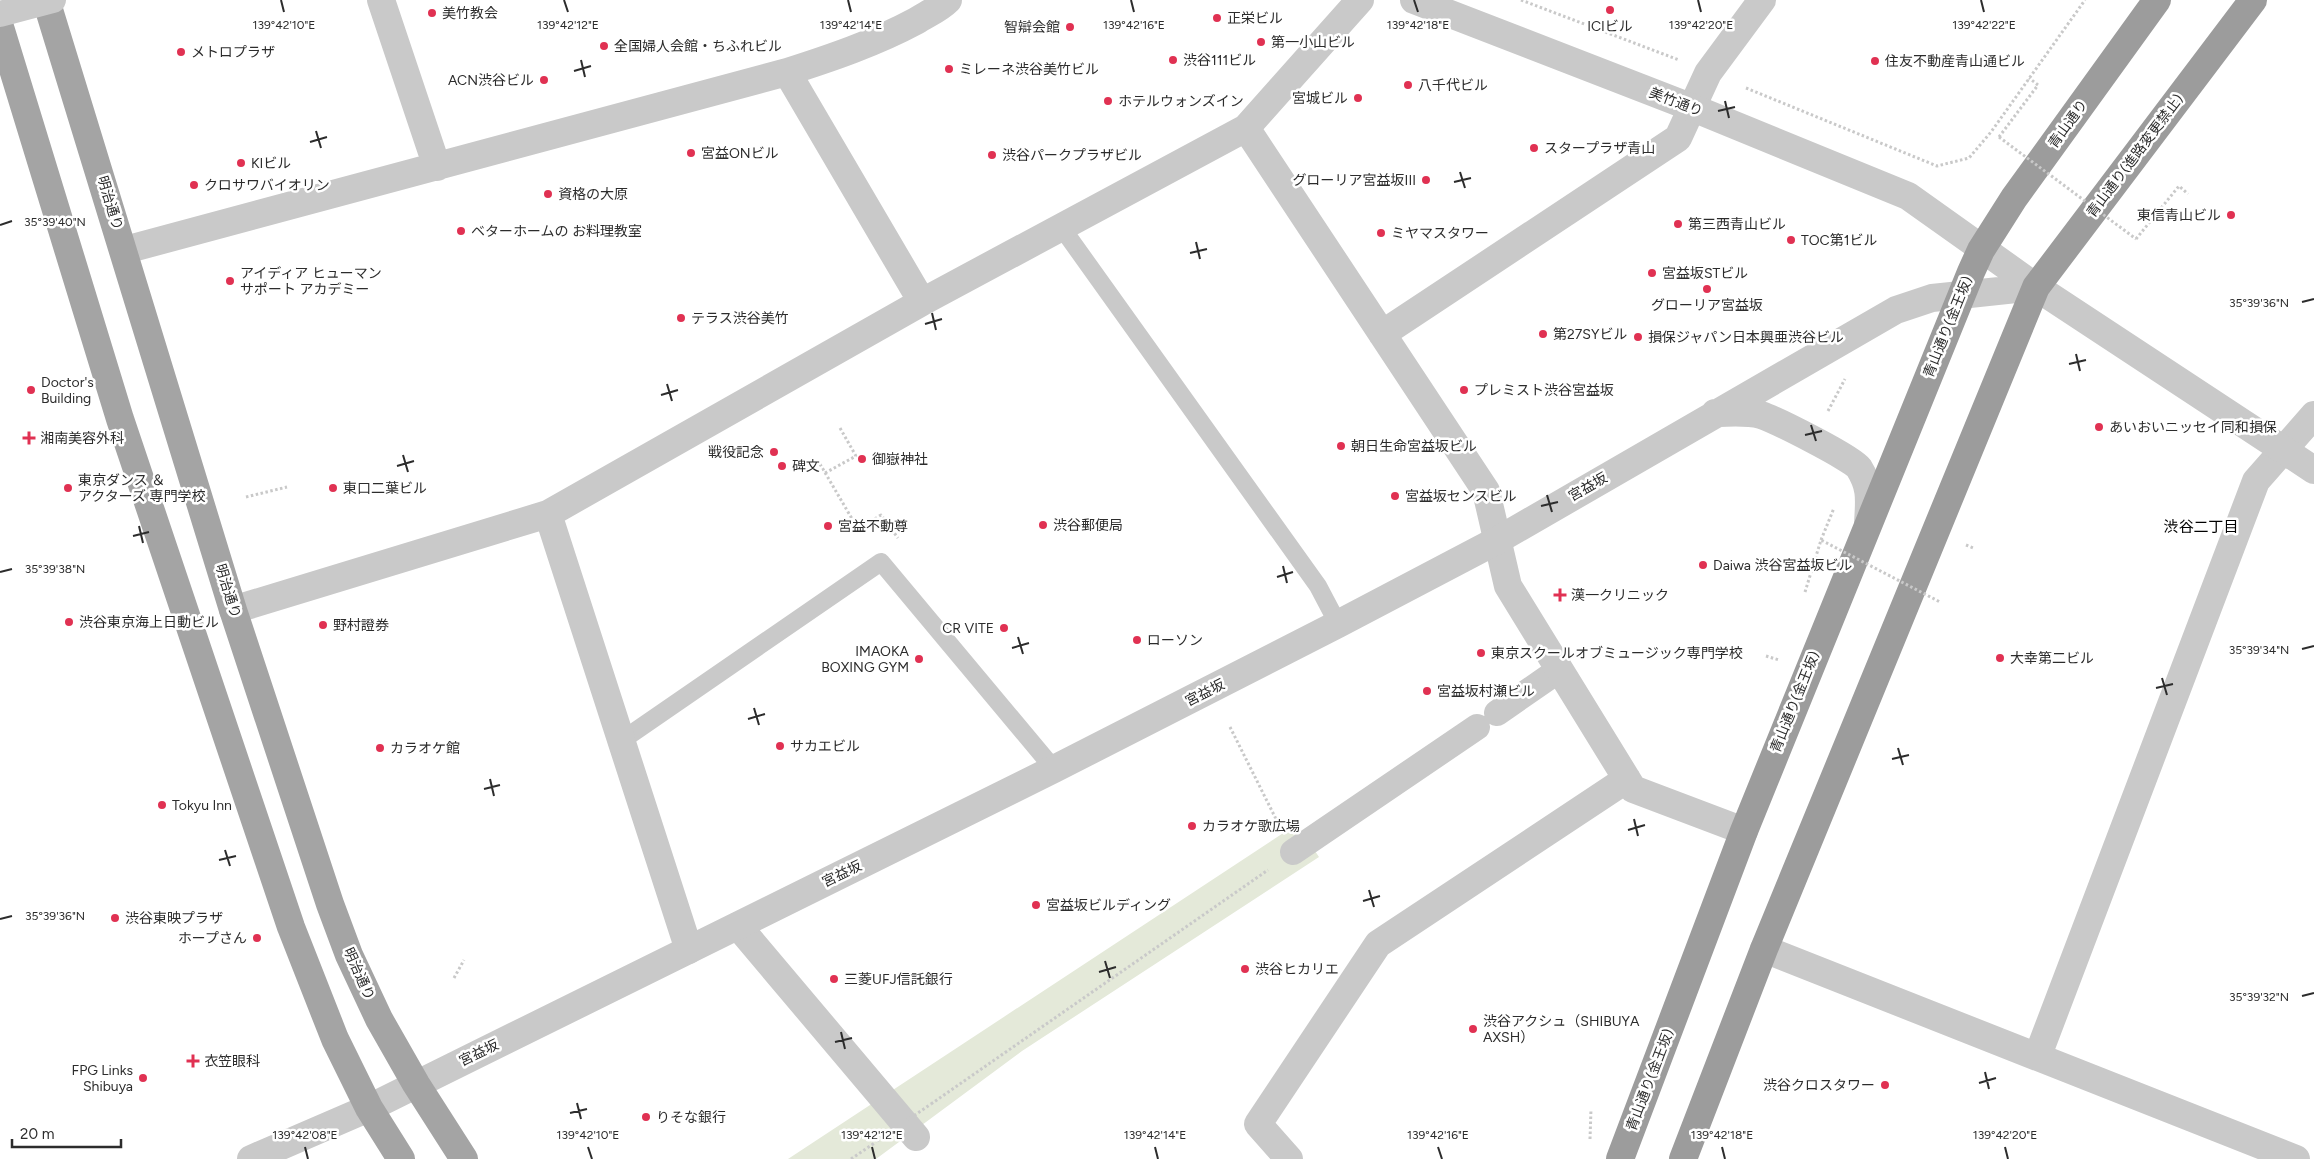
<svg xmlns="http://www.w3.org/2000/svg" width="2314" height="1159" font-family="Figtree,'Noto Sans JP',sans-serif">
  <style>
    .green { fill: #e4e9d9 }
    .lines { fill: none; stroke-linecap: round; stroke-linejoin: round }
    .path { stroke: #c9c9c9; stroke-width: 3; stroke-dasharray: 2.5 2.5; stroke-linecap: butt }
    .service { stroke: #c9c9c9; stroke-width: 18 }
    .pedestrian { stroke: #c9c9c9; stroke-width: 26 }
    .minor { stroke: #c9c9c9; stroke-width: 28 }
    .tertiary { stroke: #c9c9c9; stroke-width: 28 }
    .primary { stroke: #a4a4a4; stroke-width: 28 }
    .trunk { stroke: #9c9c9c; stroke-width: 28 }
    .path-bridge { stroke: #c9c9c9; stroke-width: 3; stroke-dasharray: 2.5 2.5; stroke-linecap: butt }
    .pedestrian-bridge { stroke: #c9c9c9; stroke-width: 26 }
    .ticks { fill: none; stroke: #2c2c2c; stroke-width: 2 }
    .poi-dot { fill: #e03152; stroke: #fff; stroke-width: 2 }
    .labels { text-anchor: middle; dominant-baseline: central; stroke-width: 5; stroke-linejoin: round; paint-order: stroke }
    .poi-label { font-size: 14px; fill: #2c2c2c; stroke: #fff; text-anchor: start }
    .street-label { font-size: 14px; fill: #2c2c2c; stroke: #fff }
    .neighbourhood-label { font-size: 15px; fill: #000; stroke: #fff }
    .ticks-label { font-size: 12px; text-anchor: middle; fill: #2c2c2c; stroke: #fff; stroke-width: 5; stroke-linejoin: round; paint-order: stroke }
  </style>
  <rect width="100%" height="100%" fill="#fff"/>
  <!-- green -->
  <path class="green" d="M 1297,824 L 1319,857 L 1022,1051 L 876,1159 L 788,1159 Z"/>
  <g class="lines">
    <!-- path -->
    <path class="path" d="M 1521,0 L 1679,60
      M 1746,88 L 1937,166 L 1969,158 L 1991,132 L 2085,0
      M 1999,137 L 2038,85 L 2029,78
      M 2136,239 L 2179,186 L 2188,194
      M 1828,411 L 1845,379
      M 820,464 L 858,529 L 881,515 L 898,538
      M 825,473 L 856,456 L 840,428
      M 246,497 L 287,487
      M 1821,540 L 1834,508
      M 1966,545 L 1973,548
      M 1766,656 L 1779,660
      M 1230,727 L 1278,823
      M 454,978 L 464,960
      M 931,1104 L 1268,870
      M 1590,1139 L 1591,1109
      M 851,1159 L 876,1142"/>
    <!-- service -->
    <path class="service" d="M 1062,228 L 1318,586 L 1338,624
      M 621,741 L 881,562 L 1054,769"/>
    <!-- pedestrian -->
    <path class="pedestrian" d="M 1497,713 L 1559,670
      M 1293,852 L 1477,727"/>
    <!-- minor -->
    <path class="minor" d="M 381,0 L 437,167
      M 787,72 L 922,302
      M 1246,128 L 1486,491 L 1508,586 L 1633,789 L 1744,831
      M 125,250 L 787,72 C 831,58 875,43 916,21 C 927,14 939,9 948,0
      M 1382,334 L 1678,138 L 1708,73 L 1762,0
      M 548,514 L 689,950
      M 233,610 L 548,514 L 922,302 L 1246,128 L 1360,0
      M 738,926 L 916,1137
      M 1764,949 L 2296,1159
      M 2038,1055 L 2256,481 L 2314,415
      M 1289,1159 L 1258,1124 L 1378,944 L 1627,779"/>
    <!-- tertiary -->
    <path class="tertiary" d="M 1414,0 L 1693,108 L 1908,196 L 2036,287 L 2314,470
      M 1715,413 C 1730,413 1746,411 1761,415 C 1776,420 1852,458 1859,468 C 1872,489 1869,501 1868,524
      M 251,1159 L 369,1108 L 1054,769 L 1338,624 L 1496,541 L 1896,310 L 1932,298 L 2036,287"/>
    <!-- primary -->
    <path class="primary" d="M 46,0 L 233,610 L 330,904 L 349,955 L 379,1019 L 416,1084 L 464,1159
      M 0,27 L 120,419 L 291,927 L 335,1039 L 369,1108 L 401,1159"/>
    <!-- trunk -->
    <path class="trunk" d="M 1620,1159 L 1744,831 L 1971,272 L 1981,250 L 2014,198 L 2157,0
      M 1683,1159 L 1764,949 L 2036,287 L 2253,0"/>
    <!-- path-bridge -->
    <path class="path-bridge" d="M 1999,137 L 2136,239
      M 1805,592 L 1821,540 L 1940,602
      M 877,1141 L 931,1104"/>
    <!-- pedestrian-bridge -->
    <path class="pedestrian-bridge" d="M 0,14 L 53,0"/>
  </g>
  <!-- ticks -->
  <path class="ticks" d="M 281,0 L 284,12M 564,0 L 568,12M 848,0 L 851,12M 1131,0 L 1134,12M 1414,0 L 1418,12M 1698,0 L 1701,12M 1981,0 L 1984,12M 581,60 L 585,77M 574,71 L 591,66M 1725,101 L 1729,118M 1718,111 L 1735,107M 316,131 L 321,148M 310,142 L 327,137M 1460,172 L 1465,188M 1454,182 L 1471,178M 0,225 L 12,221M 1196,242 L 1200,259M 1190,253 L 1207,249M 2302,302 L 2314,299M 932,313 L 936,330M 925,324 L 942,319M 2076,354 L 2080,371M 2069,364 L 2086,360M 667,384 L 672,401M 661,395 L 678,390M 1811,425 L 1816,441M 1805,435 L 1822,431M 403,455 L 408,472M 397,466 L 414,461M 1547,495 L 1552,512M 1541,506 L 1558,502M 139,526 L 143,543M 133,536 L 149,532M 1283,566 L 1287,583M 0,572 L 12,569M 1277,577 L 1293,572M 1018,637 L 1023,654M 1012,648 L 1029,643M 2302,649 L 2314,646M 2162,678 L 2167,695M 2156,688 L 2173,684M 754,708 L 759,725M 748,719 L 765,714M 1898,748 L 1903,765M 1892,759 L 1909,755M 490,779 L 494,796M 484,789 L 500,785M 1634,819 L 1638,836M 1628,830 L 1645,825M 225,850 L 230,866M 219,860 L 236,856M 1369,890 L 1374,907M 1363,901 L 1380,896M 0,919 L 12,916M 1105,961 L 1110,978M 1099,972 L 1116,967M 2302,996 L 2314,993M 841,1032 L 845,1049M 835,1042 L 852,1038M 1985,1072 L 1989,1089M 1979,1083 L 1996,1078M 577,1103 L 581,1119M 570,1113 L 587,1109M 305,1147 L 308,1159M 588,1147 L 592,1159M 872,1147 L 875,1159M 1155,1147 L 1158,1159M 1438,1147 L 1442,1159M 1722,1147 L 1725,1159M 2005,1147 L 2008,1159"/>
  <!-- markers -->
  <g class="poi-dot">
    <circle cx="1610" cy="10" r="5"/>
    <circle cx="432" cy="13" r="5"/>
    <circle cx="1217" cy="18" r="5"/>
    <circle cx="1070" cy="27" r="5"/>
    <circle cx="1261" cy="42" r="5"/>
    <circle cx="604" cy="46" r="5"/>
    <circle cx="181" cy="52" r="5"/>
    <circle cx="1173" cy="60" r="5"/>
    <circle cx="1875" cy="61" r="5"/>
    <circle cx="949" cy="69" r="5"/>
    <circle cx="544" cy="80" r="5"/>
    <circle cx="1408" cy="85" r="5"/>
    <circle cx="1358" cy="98" r="5"/>
    <circle cx="1108" cy="101" r="5"/>
    <circle cx="1534" cy="148" r="5"/>
    <circle cx="691" cy="153" r="5"/>
    <circle cx="992" cy="155" r="5"/>
    <circle cx="241" cy="163" r="5"/>
    <circle cx="1426" cy="180" r="5"/>
    <circle cx="194" cy="185" r="5"/>
    <circle cx="548" cy="194" r="5"/>
    <circle cx="2231" cy="215" r="5"/>
    <circle cx="1678" cy="224" r="5"/>
    <circle cx="461" cy="231" r="5"/>
    <circle cx="1381" cy="233" r="5"/>
    <circle cx="1791" cy="240" r="5"/>
    <circle cx="1652" cy="273" r="5"/>
    <circle cx="230" cy="281" r="5"/>
    <circle cx="1707" cy="289" r="5"/>
    <circle cx="681" cy="318" r="5"/>
    <circle cx="1543" cy="334" r="5"/>
    <circle cx="1638" cy="337" r="5"/>
    <circle cx="31" cy="390" r="5"/>
    <circle cx="1464" cy="390" r="5"/>
    <circle cx="2099" cy="427" r="5"/>
    <path d="M26.5 430.5h5v5h5v5h-5v5h-5v-5h-5v-5h5z"/>
    <circle cx="1341" cy="446" r="5"/>
    <circle cx="774" cy="452" r="5"/>
    <circle cx="862" cy="459" r="5"/>
    <circle cx="782" cy="466" r="5"/>
    <circle cx="68" cy="488" r="5"/>
    <circle cx="333" cy="488" r="5"/>
    <circle cx="1395" cy="496" r="5"/>
    <circle cx="1043" cy="525" r="5"/>
    <circle cx="828" cy="526" r="5"/>
    <circle cx="1703" cy="565" r="5"/>
    <path d="M1557.5 587.5h5v5h5v5h-5v5h-5v-5h-5v-5h5z"/>
    <circle cx="69" cy="622" r="5"/>
    <circle cx="323" cy="625" r="5"/>
    <circle cx="1004" cy="628" r="5"/>
    <circle cx="1137" cy="640" r="5"/>
    <circle cx="1481" cy="653" r="5"/>
    <circle cx="2000" cy="658" r="5"/>
    <circle cx="919" cy="659" r="5"/>
    <circle cx="1427" cy="691" r="5"/>
    <circle cx="780" cy="746" r="5"/>
    <circle cx="380" cy="748" r="5"/>
    <circle cx="162" cy="805" r="5"/>
    <circle cx="1192" cy="826" r="5"/>
    <circle cx="1036" cy="905" r="5"/>
    <circle cx="115" cy="918" r="5"/>
    <circle cx="257" cy="938" r="5"/>
    <circle cx="1245" cy="969" r="5"/>
    <circle cx="834" cy="979" r="5"/>
    <circle cx="1473" cy="1029" r="5"/>
    <path d="M190.5 1053.5h5v5h5v5h-5v5h-5v-5h-5v-5h5z"/>
    <circle cx="143" cy="1078" r="5"/>
    <circle cx="1885" cy="1085" r="5"/>
    <circle cx="646" cy="1117" r="5"/>
  </g>
  <g class="labels">
    <!-- poi labels -->
    <g class="poi-label">
      <text x="442" y="13">美竹教会</text>
      <text x="1227" y="18">正栄ビル</text>
      <text x="1610" y="26" text-anchor="middle">ICIビル</text>
      <text x="1060" y="27" text-anchor="end">智辯会館</text>
      <text x="1271" y="42">第一小山ビル</text>
      <text x="614" y="46">全国婦人会館・ちふれビル</text>
      <text x="191" y="52">メトロプラザ</text>
      <text x="1183" y="60">渋谷111ビル</text>
      <text x="1885" y="61">住友不動産青山通ビル</text>
      <text x="959" y="69">ミレーネ渋谷美竹ビル</text>
      <text x="534" y="80" text-anchor="end">ACN渋谷ビル</text>
      <text x="1418" y="85">八千代ビル</text>
      <text x="1348" y="98" text-anchor="end">宮城ビル</text>
      <text x="1118" y="101">ホテルウォンズイン</text>
      <text x="1544" y="148">スタープラザ青山</text>
      <text x="701" y="153">宮益ONビル</text>
      <text x="1002" y="155">渋谷パークプラザビル</text>
      <text x="251" y="163">KIビル</text>
      <text x="1416" y="180" text-anchor="end">グローリア宮益坂III</text>
      <text x="204" y="185">クロサワバイオリン</text>
      <text x="558" y="194">資格の大原</text>
      <text x="2221" y="215" text-anchor="end">東信青山ビル</text>
      <text x="1688" y="224">第三西青山ビル</text>
      <text x="471" y="231">ベターホームの お料理教室</text>
      <text x="1391" y="233">ミヤマスタワー</text>
      <text x="1801" y="240">TOC第1ビル</text>
      <text x="240" y="273">アイディア ヒューマン<tspan x="240" dy="16">サポート アカデミー</tspan></text>
      <text x="1662" y="273">宮益坂STビル</text>
      <text x="1707" y="305" text-anchor="middle">グローリア宮益坂</text>
      <text x="691" y="318">テラス渋谷美竹</text>
      <text x="1553" y="334">第27SYビル</text>
      <text x="1648" y="337">損保ジャパン日本興亜渋谷ビル</text>
      <text x="41" y="382">Doctor's<tspan x="41" dy="16">Building</tspan></text>
      <text x="1474" y="390">プレミスト渋谷宮益坂</text>
      <text x="2109" y="427">あいおいニッセイ同和損保</text>
      <text x="40" y="438">湘南美容外科</text>
      <text x="1351" y="446">朝日生命宮益坂ビル</text>
      <text x="764" y="452" text-anchor="end">戦役記念</text>
      <text x="872" y="459">御嶽神社</text>
      <text x="792" y="466">碑文</text>
      <text x="78" y="480">東京ダンス ＆<tspan x="78" dy="16">アクターズ 専門学校</tspan></text>
      <text x="343" y="488">東口二葉ビル</text>
      <text x="1405" y="496">宮益坂センスビル</text>
      <text x="1053" y="525">渋谷郵便局</text>
      <text x="838" y="526">宮益不動尊</text>
      <text x="1713" y="565">Daiwa 渋谷宮益坂ビル</text>
      <text x="1571" y="595">漢一クリニック</text>
      <text x="79" y="622">渋谷東京海上日動ビル</text>
      <text x="333" y="625">野村證券</text>
      <text x="994" y="628" text-anchor="end">CR VITE</text>
      <text x="1147" y="640">ローソン</text>
      <text x="909" y="651" text-anchor="end">IMAOKA<tspan x="909" dy="16">BOXING GYM</tspan></text>
      <text x="1491" y="653">東京スクールオブミュージック専門学校</text>
      <text x="2010" y="658">大幸第二ビル</text>
      <text x="1437" y="691">宮益坂村瀬ビル</text>
      <text x="790" y="746">サカエビル</text>
      <text x="390" y="748">カラオケ館</text>
      <text x="172" y="805">Tokyu Inn</text>
      <text x="1202" y="826">カラオケ歌広場</text>
      <text x="1046" y="905">宮益坂ビルディング</text>
      <text x="125" y="918">渋谷東映プラザ</text>
      <text x="247" y="938" text-anchor="end">ホープさん</text>
      <text x="1255" y="969">渋谷ヒカリエ</text>
      <text x="844" y="979">三菱UFJ信託銀行</text>
      <text x="1483" y="1021">渋谷アクシュ（SHIBUYA<tspan x="1483" dy="16">AXSH）</tspan></text>
      <text x="204" y="1061">衣笠眼科</text>
      <text x="133" y="1070" text-anchor="end">FPG Links<tspan x="133" dy="16">Shibuya</tspan></text>
      <text x="1875" y="1085" text-anchor="end">渋谷クロスタワー</text>
      <text x="656" y="1117">りそな銀行</text>
    </g>
    <!-- street labels -->
    <g class="street-label">
      <text transform="translate(1676 102) rotate(21)">美竹通り</text>
      <text transform="translate(2068 124) rotate(-54)">青山通り</text>
      <text transform="translate(2135 156) rotate(-53)">青山通り(進路変更禁止)</text>
      <text transform="translate(110 203) rotate(73)">明治通り</text>
      <text transform="translate(1948 327) rotate(-68)">青山通り(金王坂)</text>
      <text transform="translate(1588 487) rotate(-30)">宮益坂</text>
      <text transform="translate(228 591) rotate(73)">明治通り</text>
      <text transform="translate(1205 693) rotate(-27)">宮益坂</text>
      <text transform="translate(1795 702) rotate(-68)">青山通り(金王坂)</text>
      <text transform="translate(842 874) rotate(-26)">宮益坂</text>
      <text transform="translate(359 974) rotate(66)">明治通り</text>
      <text transform="translate(479 1053) rotate(-26)">宮益坂</text>
      <text transform="translate(1650 1080) rotate(-69)">青山通り(金王坂)</text>
    </g>
    <!-- neighbourhood labels -->
    <g class="neighbourhood-label">
      <text x="2201" y="527">渋谷二丁目</text>
    </g>
  </g>
  <g class="ticks-label">
    <text x="284" y="29">139°42'10"E</text>
    <text x="568" y="29">139°42'12"E</text>
    <text x="851" y="29">139°42'14"E</text>
    <text x="1134" y="29">139°42'16"E</text>
    <text x="1418" y="29">139°42'18"E</text>
    <text x="1701" y="29">139°42'20"E</text>
    <text x="1984" y="29">139°42'22"E</text>
    <text x="55" y="226">35°39'40"N</text>
    <text x="2259" y="307">35°39'36"N</text>
    <text x="55" y="573">35°39'38"N</text>
    <text x="2259" y="654">35°39'34"N</text>
    <text x="55" y="920">35°39'36"N</text>
    <text x="2259" y="1001">35°39'32"N</text>
    <text x="305" y="1139">139°42'08"E</text>
    <text x="588" y="1139">139°42'10"E</text>
    <text x="872" y="1139">139°42'12"E</text>
    <text x="1155" y="1139">139°42'14"E</text>
    <text x="1438" y="1139">139°42'16"E</text>
    <text x="1722" y="1139">139°42'18"E</text>
    <text x="2005" y="1139">139°42'20"E</text>
  </g>
  <!-- scale -->
  <path d="M12 1139v8h109v-8" fill="none" stroke="#2c2c2c" stroke-width="2.5"/>
  <text x="20" y="1139" font-size="15" fill="#2c2c2c" stroke="#ffffff" stroke-width="4" paint-order="stroke">20 m</text>
</svg>
